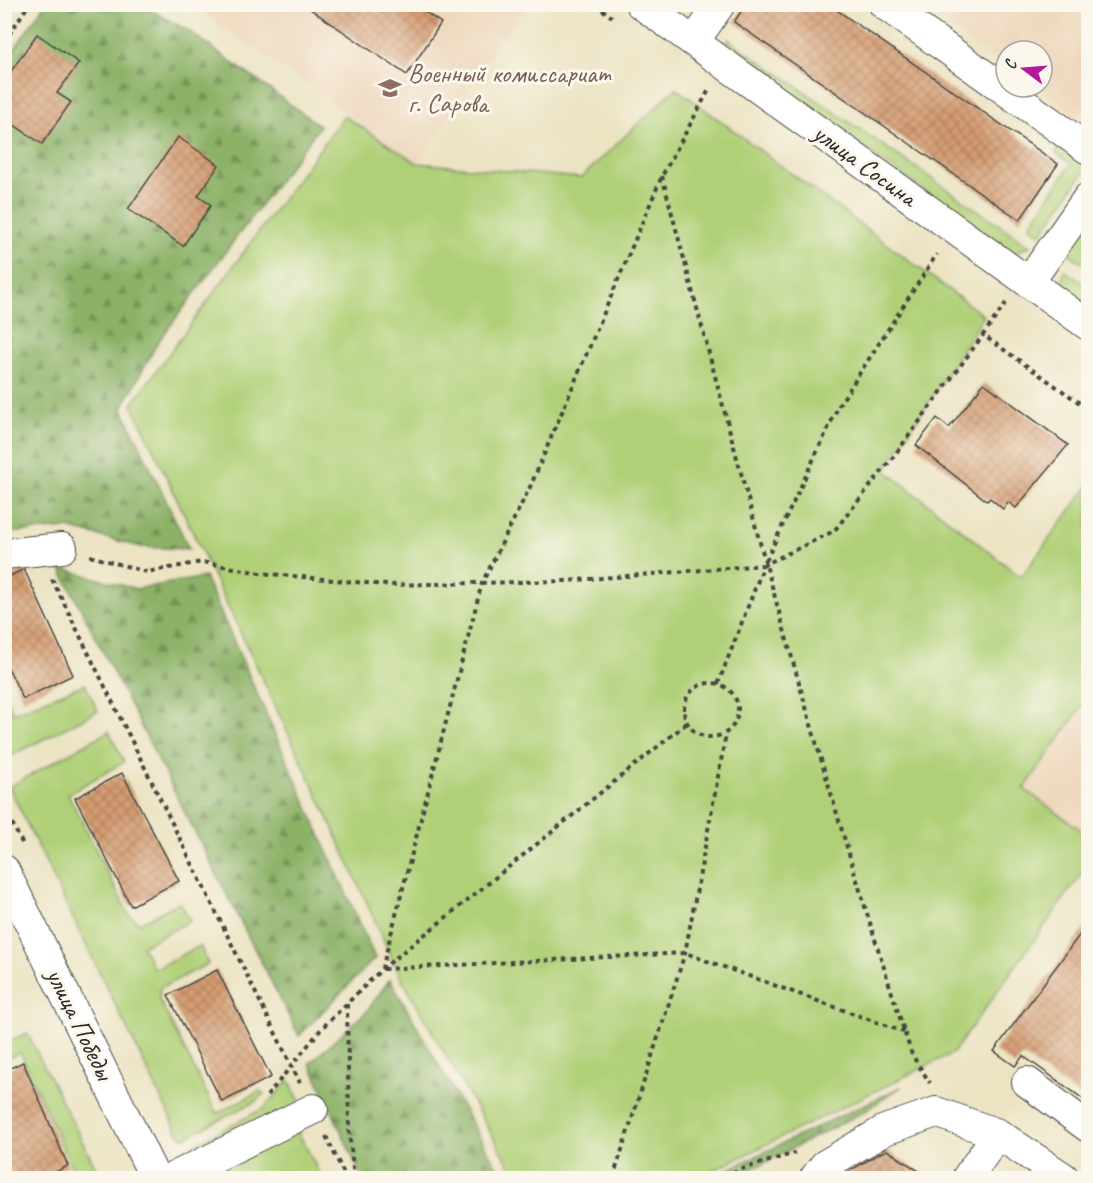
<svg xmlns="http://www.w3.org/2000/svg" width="1093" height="1183" font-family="Caveat,sans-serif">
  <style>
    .built { fill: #edd7bb }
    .green { fill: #b0d078; stroke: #6e7e52; stroke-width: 1.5 }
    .forest { fill: url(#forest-firs); stroke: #5c6e4a; stroke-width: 1.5 }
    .building { fill: url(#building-cross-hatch) }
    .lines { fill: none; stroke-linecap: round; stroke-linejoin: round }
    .minor-casing { stroke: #484742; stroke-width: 32 }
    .path { stroke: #484742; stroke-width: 4; stroke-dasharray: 4.5 4.5; stroke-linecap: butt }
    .minor { stroke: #fff; stroke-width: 30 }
    .labels { text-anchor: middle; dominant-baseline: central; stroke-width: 6; stroke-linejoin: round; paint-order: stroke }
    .education-label { font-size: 26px; fill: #785e54; stroke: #fbf7ec; text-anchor: start }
    .street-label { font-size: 26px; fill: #2b2b2b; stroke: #fbf7ec }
  </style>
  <defs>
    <pattern id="forest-firs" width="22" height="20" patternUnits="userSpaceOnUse" patternTransform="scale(1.5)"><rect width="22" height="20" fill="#8cb268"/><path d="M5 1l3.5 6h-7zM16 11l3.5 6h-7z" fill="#739156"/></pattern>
    <pattern id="building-cross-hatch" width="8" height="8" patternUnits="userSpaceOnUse" patternTransform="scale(1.5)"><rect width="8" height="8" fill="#d59c71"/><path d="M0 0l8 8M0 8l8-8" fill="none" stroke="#ad7f5d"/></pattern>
  </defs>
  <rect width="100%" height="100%" fill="#fbf7ec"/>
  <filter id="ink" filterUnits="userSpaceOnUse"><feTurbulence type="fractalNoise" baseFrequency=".0167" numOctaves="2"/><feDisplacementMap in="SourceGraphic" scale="12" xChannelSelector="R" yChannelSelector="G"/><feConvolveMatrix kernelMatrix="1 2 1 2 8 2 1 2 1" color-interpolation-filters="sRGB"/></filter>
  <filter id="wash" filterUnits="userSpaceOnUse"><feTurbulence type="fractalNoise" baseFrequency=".008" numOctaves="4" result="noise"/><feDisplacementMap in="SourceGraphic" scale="24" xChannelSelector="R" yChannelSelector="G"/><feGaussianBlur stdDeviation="1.35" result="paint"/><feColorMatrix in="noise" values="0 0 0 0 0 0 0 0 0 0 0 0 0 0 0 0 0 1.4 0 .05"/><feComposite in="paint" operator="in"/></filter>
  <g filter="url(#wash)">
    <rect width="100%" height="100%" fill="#ebe3c2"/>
    <!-- built -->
    <path class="built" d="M 210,4 L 527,5 L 417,163 L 204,13 Z
      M 916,5 L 1088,5 L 1088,104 L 1079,118 L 1035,87 L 1042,87 L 1042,51 L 1006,51 L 1006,67 Z
      M 1088,698 L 1088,835 L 1024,789 Z"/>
    <!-- green -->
    <path class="green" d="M 728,39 L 1030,246 L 1014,253 L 726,52 Z
      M 676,88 L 984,316 L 885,470 L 1021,577 L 1088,486 L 1088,697 L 1024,789 L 1088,835 L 1088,865 L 953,1053 L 698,1178 L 517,1178 L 400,976 L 326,813 L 132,404 L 344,116 L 417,163 L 581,178 Z
      M 1064,140 L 1088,157 L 1088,166 L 1041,234 L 1029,226 L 1071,164 L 1056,153 Z
      M 1088,219 L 1088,267 L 1066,251 Z
      M 1064,270 L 1088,287 L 1088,305 L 1062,287 Z
      M 85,684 L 98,711 L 5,759 L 5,695 L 13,713 Z
      M 109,731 L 124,762 L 68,794 L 129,915 L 140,923 L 180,902 L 190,921 L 142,946 L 154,969 L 200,946 L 208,964 L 160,988 L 159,999 L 216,1112 L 218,1113 L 260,1091 L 264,1094 L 256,1101 L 184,1138 L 179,1135 L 9,787 Z
      M 27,1033 L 101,1178 L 56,1178 L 73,1170 L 20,1052 L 5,1060 L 5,1043 Z
      M 289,1080 L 301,1104 L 187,1161 L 182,1150 L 263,1109 Z
      M 297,1130 L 322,1178 L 220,1178 L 216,1169 Z"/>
    <!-- forest -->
    <path class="forest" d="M 44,5 L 142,5 L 190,32 L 320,126 L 158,342 L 122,408 L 189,549 L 141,547 L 68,528 L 5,533 L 5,63 Z
      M 60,568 L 136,589 L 205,577 L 375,958 L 299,1036 Z
      M 390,979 L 503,1178 L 362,1178 L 310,1063 L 367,1011 Z
      M 901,1087 L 867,1110 L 735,1178 L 710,1178 Z"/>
    <g id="blocks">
      <!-- building -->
      <path class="building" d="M 303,4 L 413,4 L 441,23 L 407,75 Z
        M 746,4 L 828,4 L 1058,164 L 1020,220 L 734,22 Z
        M 37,34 L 79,63 L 57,93 L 71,102 L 42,144 L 4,118 L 4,81 Z
        M 178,137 L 219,165 L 198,196 L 211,205 L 183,246 L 128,209 Z
        M 984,383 L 1068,445 L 1016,508 L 1008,502 L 1003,509 L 990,498 L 987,501 L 916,445 L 937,418 L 949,428 Z
        M 24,569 L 73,675 L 23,699 L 4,659 L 4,579 Z
        M 122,773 L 179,881 L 131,906 L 75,798 Z
        M 1089,922 L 1089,1103 L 1023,1056 L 1015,1066 L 994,1051 Z
        M 217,970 L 271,1077 L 222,1102 L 168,995 Z
        M 23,1062 L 68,1166 L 41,1179 L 4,1179 L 4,1071 Z
        M 887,1150 L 931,1179 L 836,1179 L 878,1154 Z"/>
    </g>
  </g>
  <g filter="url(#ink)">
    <use href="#blocks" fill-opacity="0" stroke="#484742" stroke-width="1.5"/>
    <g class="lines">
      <!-- minor casing -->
      <g class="minor-casing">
        <path id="minor" d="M 641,4 L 1088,325
          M 884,4 L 1088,149
          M 694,42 L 720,4
          M 1029,282 L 1088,198
          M 4,554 L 62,548
          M 4,870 L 155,1178
          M 1027,1082 L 1088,1127
          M 172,1178 L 313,1109
          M 815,1178 L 825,1165 L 885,1130 L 936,1112 L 998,1134 L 1064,1178
          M 967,1178 L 998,1134"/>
      </g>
      <!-- path -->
      <path class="path" d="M 595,4 L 612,17
        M 4,42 L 29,4
        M 662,176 C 740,471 817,765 912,1055 L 930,1083
        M 1006,303 L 983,335 L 1084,406 L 1088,399
        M 90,556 L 147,572 L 202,562 L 260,573 L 387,585 L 565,581 L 764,565 L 839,405 L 937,254
        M 52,579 L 300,1083
        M684 710a27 27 0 1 1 54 0a27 27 0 1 1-54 0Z
        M 718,684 L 764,565 L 834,531 L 891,460 L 983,335
        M 4,807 L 23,845
        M 382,969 L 482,583 L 531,485 L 662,176 L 710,88
        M 383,969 L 685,953 L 904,1032
        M 347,1004 L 349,1130 L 354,1178
        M 267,1096 L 322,1028 L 382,969 L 687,723
        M 326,1136 L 346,1178
        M 613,1178 L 685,953 L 726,734
        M 725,1178 L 739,1170 L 795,1153"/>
      <!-- minor -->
      <use href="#minor" class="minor"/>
    </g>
  </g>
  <!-- icons -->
  <defs>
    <g id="school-bare" transform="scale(1.8)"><path d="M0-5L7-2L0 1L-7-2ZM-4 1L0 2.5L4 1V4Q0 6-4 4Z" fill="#8d6e63" stroke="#fbf7ec" stroke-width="2.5" paint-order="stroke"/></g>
  </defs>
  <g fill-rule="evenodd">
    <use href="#school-bare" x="390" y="88"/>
  </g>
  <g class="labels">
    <!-- education labels -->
    <g class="education-label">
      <text x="408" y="73">Военный комиссариат<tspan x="408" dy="30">г. Сарова</tspan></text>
    </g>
    <!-- street labels -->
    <g class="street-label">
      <text transform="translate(865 165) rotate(36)">улица Сосина</text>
      <text transform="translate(80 1024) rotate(64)">улица Победы</text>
    </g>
  </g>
  <!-- margin -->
  <rect width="1093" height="1183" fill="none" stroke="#fbf7ec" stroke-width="24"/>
  <!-- north arrow -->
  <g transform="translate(1024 69) rotate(286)"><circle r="28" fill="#fbf7ec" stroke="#a8a59f" stroke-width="1.5"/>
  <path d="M0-4.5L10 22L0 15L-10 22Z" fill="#b5179e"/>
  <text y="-9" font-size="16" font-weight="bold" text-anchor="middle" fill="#2b2b2b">С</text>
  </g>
</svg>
